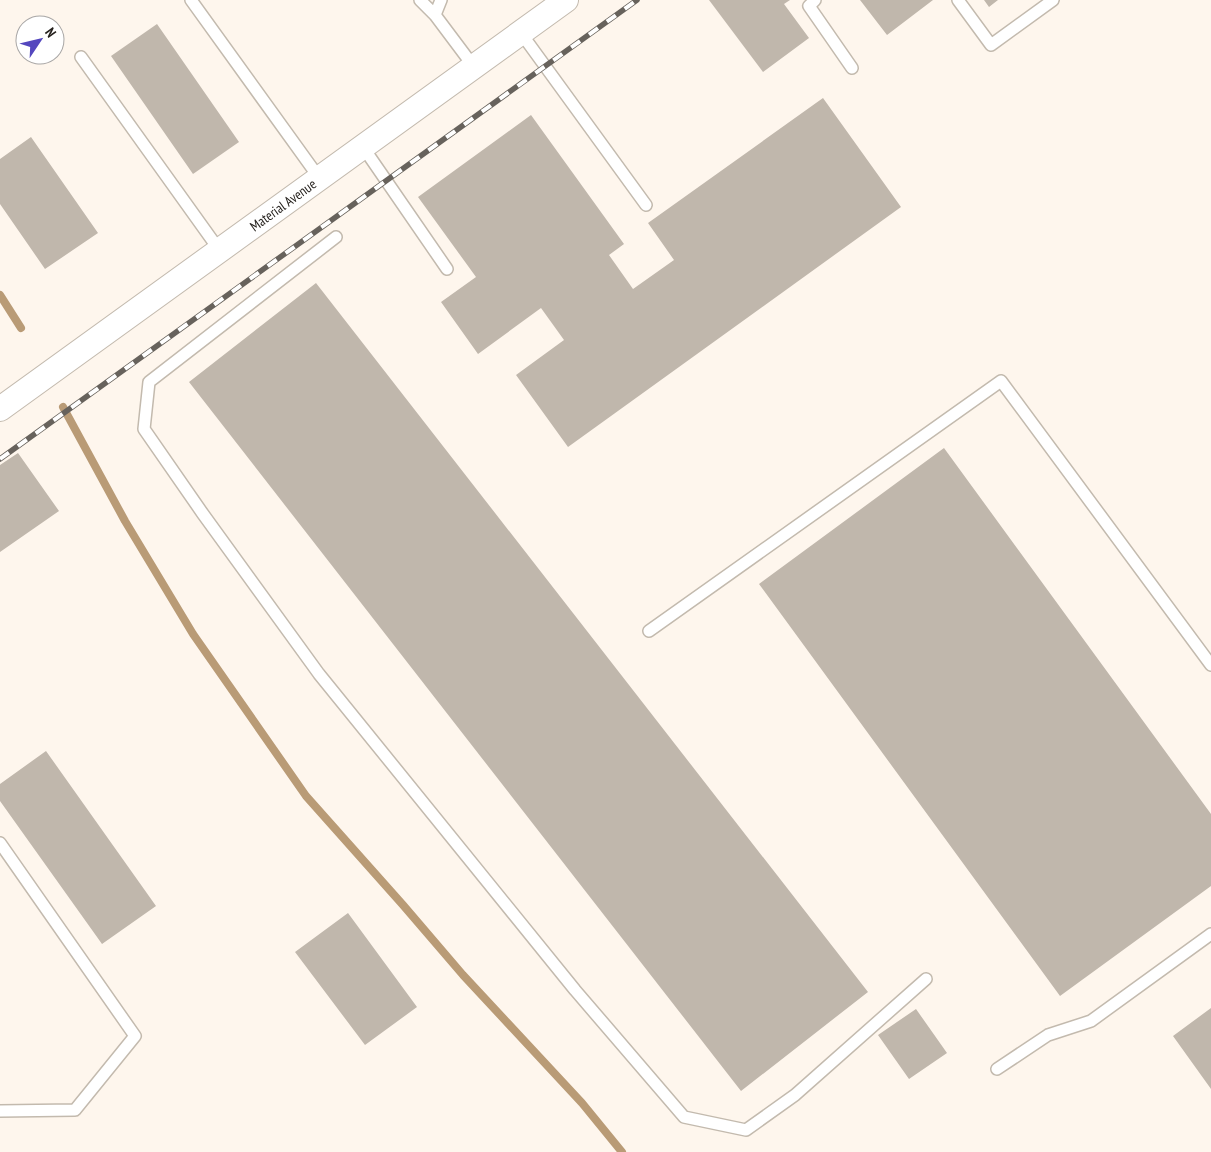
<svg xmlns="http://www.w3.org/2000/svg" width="1211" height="1152" font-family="'PT Sans Narrow',sans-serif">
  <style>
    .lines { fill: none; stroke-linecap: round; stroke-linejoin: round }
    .stream { stroke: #b99b76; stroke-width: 8 }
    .building { fill: #c0b7ac }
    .service-casing { stroke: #c3baae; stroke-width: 14 }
    .minor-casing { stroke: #c3baae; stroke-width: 26 }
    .service { stroke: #fff; stroke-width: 11 }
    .minor { stroke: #fff; stroke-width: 24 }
    .rail-casing { stroke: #67625c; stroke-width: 5.5 }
    .rail { stroke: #fff; stroke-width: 4; stroke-dasharray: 11; stroke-linecap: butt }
    .labels { text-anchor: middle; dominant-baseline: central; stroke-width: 4; stroke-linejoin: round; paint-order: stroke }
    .street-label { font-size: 14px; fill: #25211d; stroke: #fff }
  </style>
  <rect width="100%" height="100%" fill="#fef6ed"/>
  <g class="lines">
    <!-- stream -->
    <path class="stream" d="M 0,295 L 21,328
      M 63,407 L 125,521 L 193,634 L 306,796 L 403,905 L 463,975 L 582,1103 L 622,1152"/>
  </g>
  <!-- building -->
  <path class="building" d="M 709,0 L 790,0 L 784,4 L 809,38 L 763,72 Z
    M 860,0 L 933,0 L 887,35 Z
    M 984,0 L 998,0 L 989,7 Z
    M 157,24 L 239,142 L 193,174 L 111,56 Z
    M 823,98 L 901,207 L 568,447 L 516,375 L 564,340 L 541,308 L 478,354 L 441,302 L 476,277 L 418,197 L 531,115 L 624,244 L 609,255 L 633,289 L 674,260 L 648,223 Z
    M 31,137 L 98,233 L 45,269 L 0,204 L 0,159 Z
    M 316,283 L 868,992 L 741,1091 L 189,382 Z
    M 944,448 L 1211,814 L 1211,886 L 1060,996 L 759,584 Z
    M 18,453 L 59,511 L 0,552 L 0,465 Z
    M 46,751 L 156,906 L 102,944 L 0,801 L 0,784 Z
    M 348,913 L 417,1007 L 365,1045 L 295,952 Z
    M 1211,1008 L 1211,1089 L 1173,1036 Z
    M 916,1009 L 947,1053 L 909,1079 L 878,1035 Z"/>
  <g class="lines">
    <!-- service casing -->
    <g class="service-casing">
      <path id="service" d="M 191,0 L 320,179
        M 420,0 L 435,15
        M 441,0 L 435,15 L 474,67
        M 815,0 L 809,6 L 852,68
        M 958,0 L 991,45 L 1053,0
        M 521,33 L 646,205
        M 81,57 L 220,251
        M 363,147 L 447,269
        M 336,237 L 149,382 L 144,429 L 203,514 L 319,674 L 575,990 L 684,1117 L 746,1130 L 795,1095 L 926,979
        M 649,631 L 1001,381 L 1211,665
        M 0,843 L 135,1036 L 75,1110 L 0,1111
        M 997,1069 L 1048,1035 L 1091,1021 L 1211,934"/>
    </g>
    <!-- minor casing -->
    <g class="minor-casing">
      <path id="minor" d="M 0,409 L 566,0"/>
    </g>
    <!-- service -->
    <use href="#service" class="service"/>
    <!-- minor -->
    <use href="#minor" class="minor"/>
    <!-- rail casing -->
    <g class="rail-casing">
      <path id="rail" d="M 0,459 L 637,0"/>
    </g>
    <!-- rail -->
    <use href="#rail" class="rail"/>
  </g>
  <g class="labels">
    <!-- street labels -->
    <g class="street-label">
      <text transform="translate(283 205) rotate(-36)">Material Avenue</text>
    </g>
  </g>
  <!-- north arrow -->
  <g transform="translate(40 40) rotate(55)"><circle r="24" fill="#ffffff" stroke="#a8a6a5"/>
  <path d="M0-4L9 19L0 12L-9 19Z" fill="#5447be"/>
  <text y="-8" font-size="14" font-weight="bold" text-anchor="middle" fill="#25211d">N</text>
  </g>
</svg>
